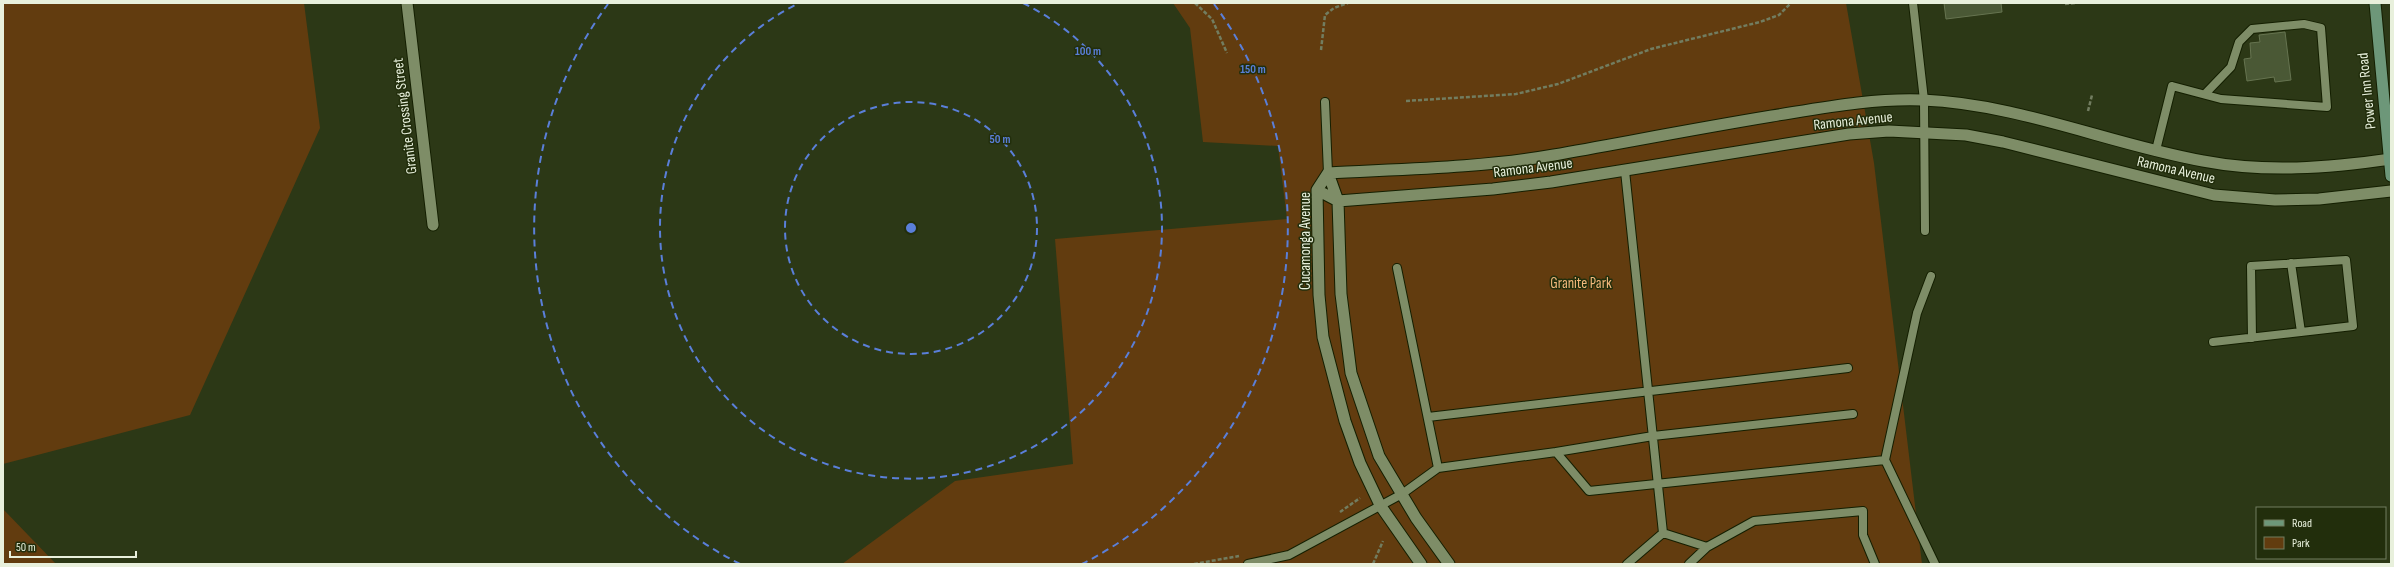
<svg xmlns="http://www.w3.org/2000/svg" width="2394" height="567" font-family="'Sofia Sans Condensed',sans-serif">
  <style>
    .green { fill: #623c0f }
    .building { fill: #4a5835; stroke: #667450 }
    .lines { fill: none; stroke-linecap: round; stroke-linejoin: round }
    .service-casing { stroke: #141f00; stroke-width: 10 }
    .minor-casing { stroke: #141f00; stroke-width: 13 }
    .secondary-casing { stroke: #141f00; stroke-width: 13 }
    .path { stroke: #727d60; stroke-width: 2.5; stroke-dasharray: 4 2; stroke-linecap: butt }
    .service { stroke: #7e8d67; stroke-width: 8 }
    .minor { stroke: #7e8d67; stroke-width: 11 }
    .secondary { stroke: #6d9779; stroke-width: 11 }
    .ring { fill: none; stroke: #5a7fd9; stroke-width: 2; stroke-dasharray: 7 5 }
    .labels { text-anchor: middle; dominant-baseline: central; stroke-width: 3; stroke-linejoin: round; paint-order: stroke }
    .street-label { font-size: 15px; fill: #e8f0dc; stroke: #222e0c }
    .park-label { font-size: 15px; fill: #f3b87c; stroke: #222e0c }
    .centre { fill: #5a7fd9; stroke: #222e0c; stroke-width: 2 }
    .ring-label { font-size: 12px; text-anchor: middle; font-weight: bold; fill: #5a7fd9; stroke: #222e0c; stroke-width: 3; stroke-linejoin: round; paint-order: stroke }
  </style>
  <rect width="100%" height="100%" fill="#2c3816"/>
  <!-- green -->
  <path class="green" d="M 3,3 L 304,3 L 320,128 L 190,415 L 3,464 Z
    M 1173,3 L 1846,3 L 1874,163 L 1922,564 L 842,564 L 955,481 L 1073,464 L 1055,239 L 1287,219 L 1278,146 L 1203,142 L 1190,28 Z
    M 3,509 L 56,564 L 3,564 Z"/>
  <!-- building -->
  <path class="building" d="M 1944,3 L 2001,3 L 2002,12 L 1946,19 Z
    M 2285,32 L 2291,80 L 2275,82 L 2274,77 L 2247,81 L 2244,59 L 2251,58 L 2250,43 L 2260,42 L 2259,35 Z"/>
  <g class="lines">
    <!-- service casing -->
    <g class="service-casing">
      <path id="service" d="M 1913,3 L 1924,100 L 1925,231
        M 1325,102 L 1328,173
        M 2156,150 L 2172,86 L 2221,99 L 2327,107 L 2321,28 L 2304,24 L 2252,29 L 2239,42 L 2231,67 L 2205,94
        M 1625,171 L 1663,533 L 1627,564
        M 2291,263 L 2301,332
        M 1397,268 L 1438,468
        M 2213,342 L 2353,326 L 2346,260 L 2251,266 L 2252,338
        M 1428,417 L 1848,368
        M 1556,452 L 1653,436 L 1853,414
        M 1885,460 L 1917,313 L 1931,276
        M 1663,533 L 1707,547
        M 1248,564 L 1289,555 L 1402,494 L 1438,468 L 1556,452 L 1589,491 L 1885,460 L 1935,564
        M 1689,564 L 1707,547 L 1754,521 L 1863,511 L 1863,535 L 1875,564"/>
    </g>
    <!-- minor casing -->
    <g class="minor-casing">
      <path id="minor" d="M 407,3 L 433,225
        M 1328,173 C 1403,169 1480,168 1554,155 C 1627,142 1699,128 1772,116 C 1822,108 1872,98 1923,100 C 2019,104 2109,144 2203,161 C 2266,173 2328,168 2391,159
        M 1328,173 L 1338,201 L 1341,294 L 1351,373 L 1379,456 L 1416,518 L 1449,564
        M 1328,173 L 1317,190 L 1319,295 L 1323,337 L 1345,421 L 1360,463 L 1380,505 L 1421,564
        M 1317,190 L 1338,201 L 1493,189 L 1551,182 L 1849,134 L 1889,131 L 1966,135 L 2003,142 L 2214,195 L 2275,200 L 2319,199 L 2391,191"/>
    </g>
    <!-- secondary casing -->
    <g class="secondary-casing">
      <path id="secondary" d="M 2375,3 L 2391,176"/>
    </g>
    <!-- path -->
    <path class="path" d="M 1195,3 L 1212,19 L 1227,53
      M 2065,4 L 2075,3
      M 1321,50 L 1325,15 L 1334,8 L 1348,3
      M 1406,101 L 1516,94 L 1558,84 L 1651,49 L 1760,22 L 1779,15 L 1791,3
      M 2088,111 L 2092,95
      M 1340,512 L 1360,498
      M 1194,564 L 1239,556
      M 1373,564 L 1383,541"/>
    <!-- service -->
    <use href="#service" class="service"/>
    <!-- minor -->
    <use href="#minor" class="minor"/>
    <!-- secondary -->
    <use href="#secondary" class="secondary"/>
  </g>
  <!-- distance rings -->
  <g class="ring">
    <circle cx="911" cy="228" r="126"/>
    <path d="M1023 3A251 251 0 1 1 799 3"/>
    <path d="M740 564A377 377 0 0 1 608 4M1214 4A377 377 0 0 1 1082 564"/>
  </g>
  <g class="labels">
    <!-- street labels -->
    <g class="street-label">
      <text transform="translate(2367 91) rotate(-96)">Power Inn Road</text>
      <text transform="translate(405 116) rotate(-97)">Granite Crossing Street</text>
      <text transform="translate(1853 121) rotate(-6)">Ramona Avenue</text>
      <text transform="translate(1533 168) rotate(-7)">Ramona Avenue</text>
      <text transform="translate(2176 170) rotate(13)">Ramona Avenue</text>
      <text transform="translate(1305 241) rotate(-90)">Cucamonga Avenue</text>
    </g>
    <!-- park labels -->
    <g class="park-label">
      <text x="1581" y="283">Granite Park</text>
    </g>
  </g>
  <circle cx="911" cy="228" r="6" class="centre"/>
  <g class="ring-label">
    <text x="1088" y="55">100 m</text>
    <text x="1253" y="73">150 m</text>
    <text x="1000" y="143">50 m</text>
  </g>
  <!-- border -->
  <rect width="2394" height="567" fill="none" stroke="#e8f0dc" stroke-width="8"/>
  <!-- legend -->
  <rect x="2256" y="507" width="130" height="52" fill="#222e0c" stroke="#717c5f"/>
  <rect x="2264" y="520" width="20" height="6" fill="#6d9779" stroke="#717c5f"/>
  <text x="2292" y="527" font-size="12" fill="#e8f0dc">Road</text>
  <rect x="2264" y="537" width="20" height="12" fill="#623c0f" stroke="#717c5f"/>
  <text x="2292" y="547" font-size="12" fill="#e8f0dc">Park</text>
  <!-- scale -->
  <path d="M10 551v6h126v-6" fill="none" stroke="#e8f0dc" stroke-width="2"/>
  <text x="16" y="551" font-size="12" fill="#e8f0dc" stroke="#222e0c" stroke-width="3" paint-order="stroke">50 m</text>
</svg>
